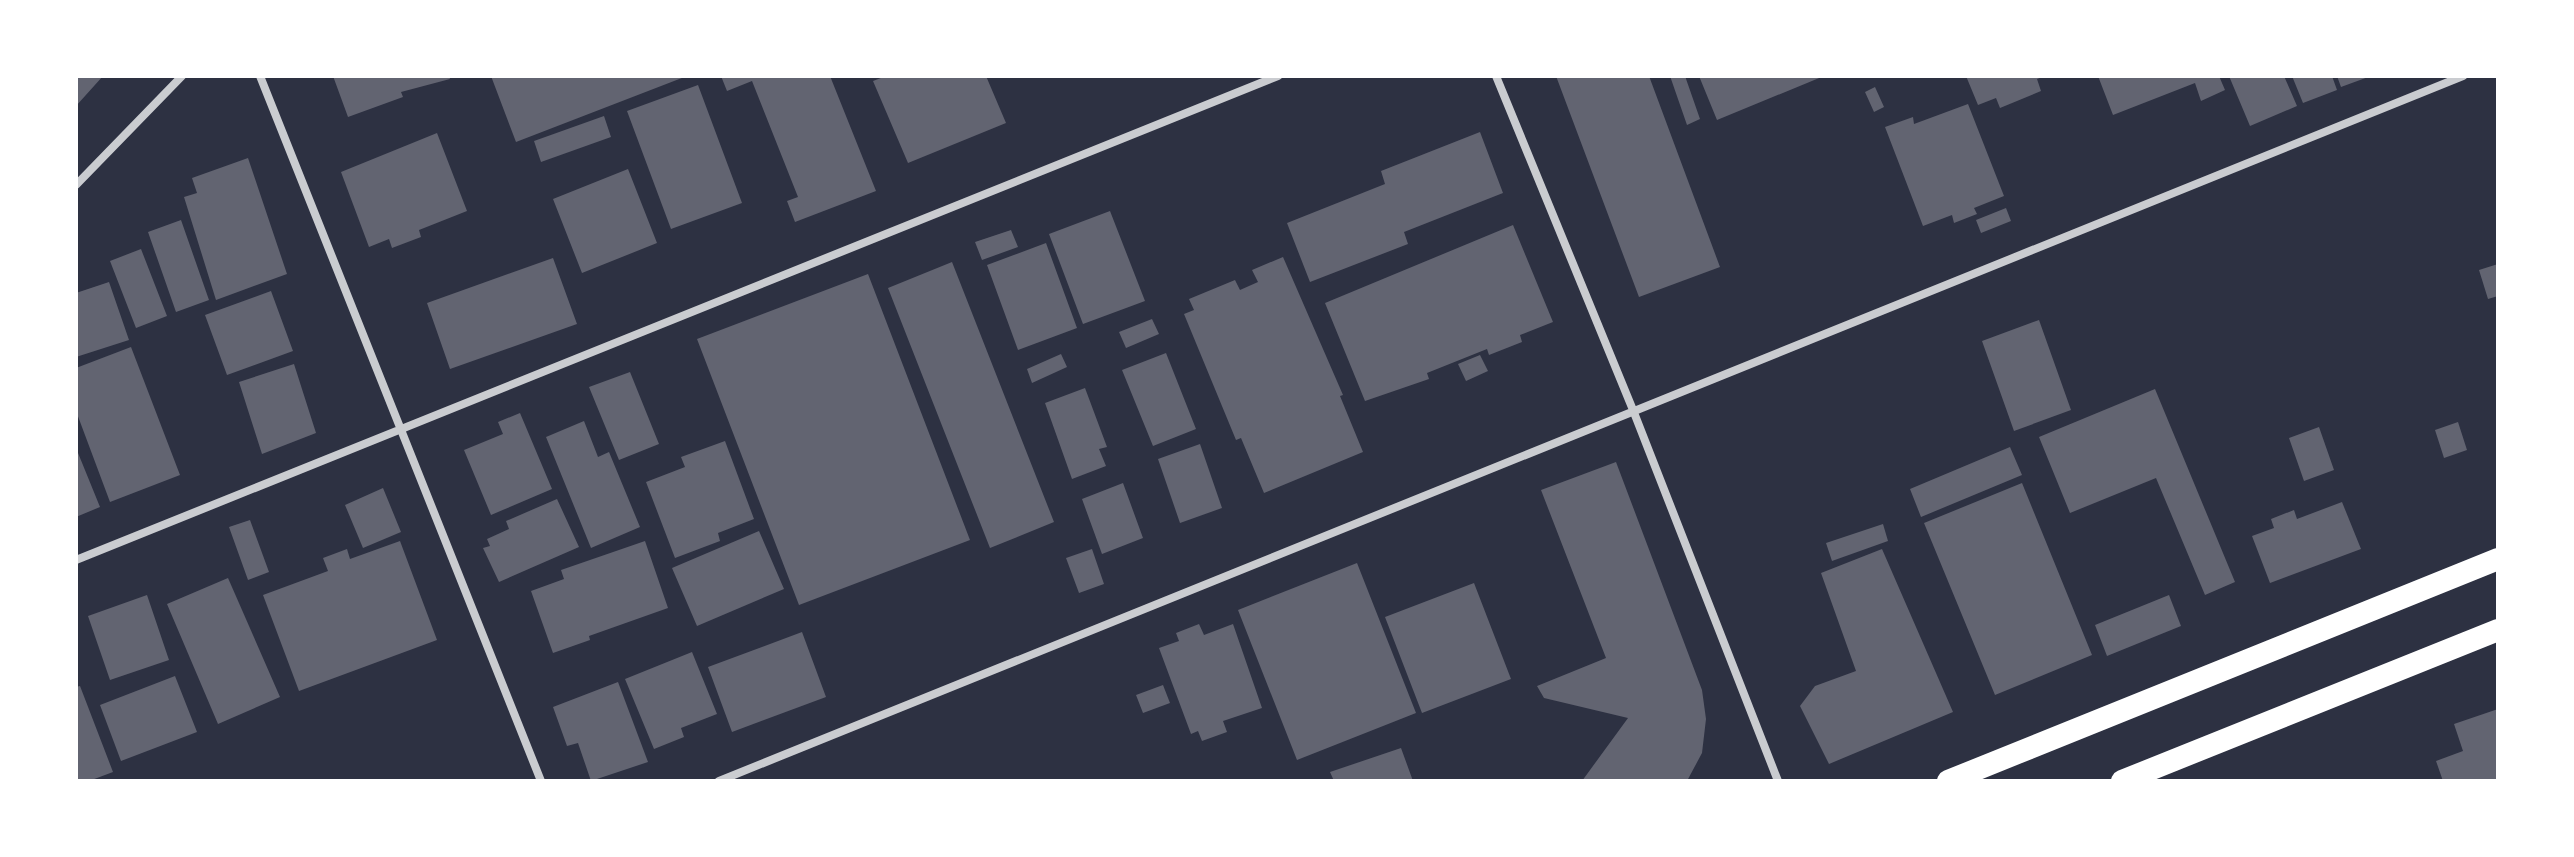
<svg xmlns="http://www.w3.org/2000/svg" width="2574" height="857" font-family="Figtree,sans-serif">
  <style>
    .building { fill: #626471 }
    .lines { fill: none; stroke-linecap: round; stroke-linejoin: round }
    .minor { stroke: #caccd0; stroke-width: 8 }
    .trunk { stroke: #fff; stroke-width: 22 }
  </style>
  <rect width="100%" height="100%" fill="#2d3142"/>
  <!-- building -->
  <path class="building" d="M 76,76 L 103,76 L 76,106 Z
    M 333,76 L 449,76 L 450,79 L 401,92 L 403,97 L 348,117 Z
    M 491,76 L 687,76 L 516,142 Z
    M 721,76 L 830,76 L 876,191 L 795,222 L 787,201 L 798,197 L 752,81 L 727,91 Z
    M 886,76 L 986,76 L 1006,123 L 908,163 L 873,81 Z
    M 1556,76 L 1649,76 L 1720,267 L 1639,297 Z
    M 1670,76 L 1685,76 L 1700,119 L 1687,125 Z
    M 1699,76 L 1824,76 L 1717,120 Z
    M 1966,76 L 2045,76 L 2037,79 L 2041,91 L 2000,108 L 1996,98 L 1978,105 Z
    M 2098,76 L 2219,76 L 2225,90 L 2201,101 L 2195,83 L 2113,115 Z
    M 2229,76 L 2284,76 L 2297,106 L 2250,126 Z
    M 2292,76 L 2332,76 L 2337,90 L 2303,103 Z
    M 2337,76 L 2371,76 L 2341,87 Z
    M 698,85 L 742,203 L 671,229 L 627,111 Z
    M 1875,87 L 1884,107 L 1874,112 L 1865,92 Z
    M 1968,104 L 2004,196 L 1974,208 L 1977,214 L 1954,223 L 1952,215 L 1923,226 L 1885,127 L 1913,117 L 1914,124 Z
    M 604,116 L 611,137 L 541,162 L 534,141 Z
    M 1480,132 L 1503,193 L 1404,232 L 1408,244 L 1310,282 L 1287,223 L 1385,184 L 1381,171 Z
    M 437,133 L 467,211 L 419,230 L 421,237 L 392,248 L 389,239 L 369,247 L 341,172 Z
    M 248,158 L 287,274 L 216,300 L 184,197 L 197,193 L 192,178 Z
    M 628,169 L 657,243 L 582,273 L 553,199 Z
    M 2006,208 L 2011,221 L 1981,233 L 1976,220 Z
    M 1110,211 L 1145,301 L 1083,324 L 1049,234 Z
    M 181,220 L 209,300 L 176,312 L 148,232 Z
    M 1513,225 L 1553,322 L 1520,335 L 1522,342 L 1489,355 L 1487,349 L 1427,373 L 1429,379 L 1365,401 L 1325,303 Z
    M 1011,230 L 1018,247 L 982,260 L 975,242 Z
    M 1046,243 L 1077,328 L 1018,350 L 987,265 Z
    M 141,249 L 167,316 L 136,328 L 110,261 Z
    M 1283,257 L 1343,395 L 1340,396 L 1363,452 L 1264,493 L 1241,438 L 1236,440 L 1184,314 L 1194,310 L 1189,299 L 1235,280 L 1240,290 L 1258,282 L 1252,270 Z
    M 553,258 L 577,324 L 450,369 L 427,303 Z
    M 952,262 L 1054,522 L 990,548 L 888,288 Z
    M 2498,264 L 2498,296 L 2488,299 L 2479,270 Z
    M 868,274 L 970,540 L 799,605 L 697,339 Z
    M 109,282 L 129,340 L 76,357 L 76,293 Z
    M 271,291 L 293,351 L 227,375 L 205,315 Z
    M 1152,319 L 1159,334 L 1126,348 L 1119,332 Z
    M 2039,320 L 2071,410 L 2014,431 L 1982,341 Z
    M 131,347 L 180,475 L 110,502 L 76,411 L 76,368 Z
    M 1166,353 L 1196,429 L 1153,446 L 1122,370 Z
    M 1061,354 L 1067,367 L 1032,383 L 1027,369 Z
    M 1480,355 L 1488,371 L 1466,381 L 1458,364 Z
    M 294,364 L 316,433 L 262,454 L 239,382 Z
    M 630,372 L 659,444 L 619,460 L 589,387 Z
    M 1085,388 L 1107,447 L 1099,449 L 1106,466 L 1072,479 L 1045,403 Z
    M 2155,389 L 2235,582 L 2205,595 L 2156,478 L 2070,513 L 2039,437 Z
    M 520,413 L 552,489 L 491,515 L 464,450 L 503,434 L 498,422 Z
    M 584,421 L 598,457 L 609,452 L 640,527 L 591,548 L 546,437 Z
    M 2458,422 L 2467,450 L 2444,458 L 2435,430 Z
    M 2319,427 L 2334,470 L 2304,481 L 2289,438 Z
    M 725,441 L 754,519 L 718,533 L 720,541 L 675,558 L 646,482 L 685,467 L 681,457 Z
    M 1200,444 L 1222,508 L 1180,523 L 1158,459 Z
    M 2010,447 L 2022,475 L 1921,517 L 1910,489 Z
    M 76,448 L 100,507 L 76,517 Z
    M 1616,462 L 1702,690 L 1706,719 L 1702,753 L 1687,781 L 1582,781 L 1628,718 L 1544,698 L 1537,686 L 1606,658 L 1541,490 Z
    M 1123,483 L 1143,538 L 1102,554 L 1082,499 Z
    M 2022,483 L 2092,655 L 1995,695 L 1924,523 Z
    M 383,488 L 401,532 L 363,548 L 345,505 Z
    M 557,499 L 579,547 L 499,582 L 483,548 L 490,546 L 487,539 L 509,529 L 506,521 Z
    M 2342,502 L 2361,549 L 2270,583 L 2252,536 L 2274,528 L 2271,519 L 2294,510 L 2297,519 Z
    M 250,520 L 269,572 L 248,580 L 229,527 Z
    M 1883,524 L 1888,541 L 1832,561 L 1826,543 Z
    M 759,531 L 784,589 L 697,626 L 672,568 Z
    M 400,541 L 437,640 L 299,691 L 263,595 L 328,571 L 323,558 L 347,549 L 350,559 Z
    M 645,541 L 668,608 L 589,636 L 590,640 L 553,653 L 531,591 L 564,579 L 561,570 Z
    M 1092,549 L 1104,584 L 1079,593 L 1066,558 Z
    M 1882,549 L 1953,712 L 1829,764 L 1800,706 L 1815,686 L 1856,671 L 1821,573 Z
    M 1357,563 L 1416,713 L 1297,760 L 1238,610 Z
    M 228,578 L 280,697 L 218,724 L 167,604 Z
    M 1474,583 L 1511,679 L 1422,713 L 1385,617 Z
    M 147,595 L 169,660 L 110,680 L 88,616 Z
    M 2169,595 L 2181,626 L 2107,656 L 2095,625 Z
    M 1199,624 L 1204,635 L 1233,624 L 1262,708 L 1223,721 L 1227,732 L 1202,741 L 1198,731 L 1191,734 L 1159,648 L 1179,641 L 1176,633 Z
    M 802,632 L 826,697 L 732,732 L 708,667 Z
    M 692,652 L 717,714 L 681,728 L 684,737 L 654,749 L 625,679 Z
    M 175,676 L 197,732 L 121,761 L 100,705 Z
    M 618,682 L 648,762 L 591,781 L 578,743 L 567,746 L 553,707 Z
    M 1163,685 L 1170,703 L 1143,713 L 1136,695 Z
    M 80,686 L 113,772 L 89,781 L 76,781 L 76,687 Z
    M 2498,709 L 2498,781 L 2443,781 L 2436,761 L 2463,751 L 2454,724 Z
    M 1401,748 L 1413,781 L 1334,781 L 1330,772 Z"/>
  <g class="lines">
    <!-- minor -->
    <path class="minor" d="M 260,76 L 541,781
      M 1496,76 L 1633,410 L 1778,781
      M 76,185 L 182,76
      M 76,560 L 1278,76
      M 719,781 L 2463,76"/>
    <!-- trunk -->
    <path class="trunk" d="M 1948,781 L 2498,559
      M 2122,781 L 2498,630"/>
  </g>
  <!-- border -->
  <rect width="2574" height="857" fill="none" stroke="#ffffff" stroke-width="156"/>
</svg>
